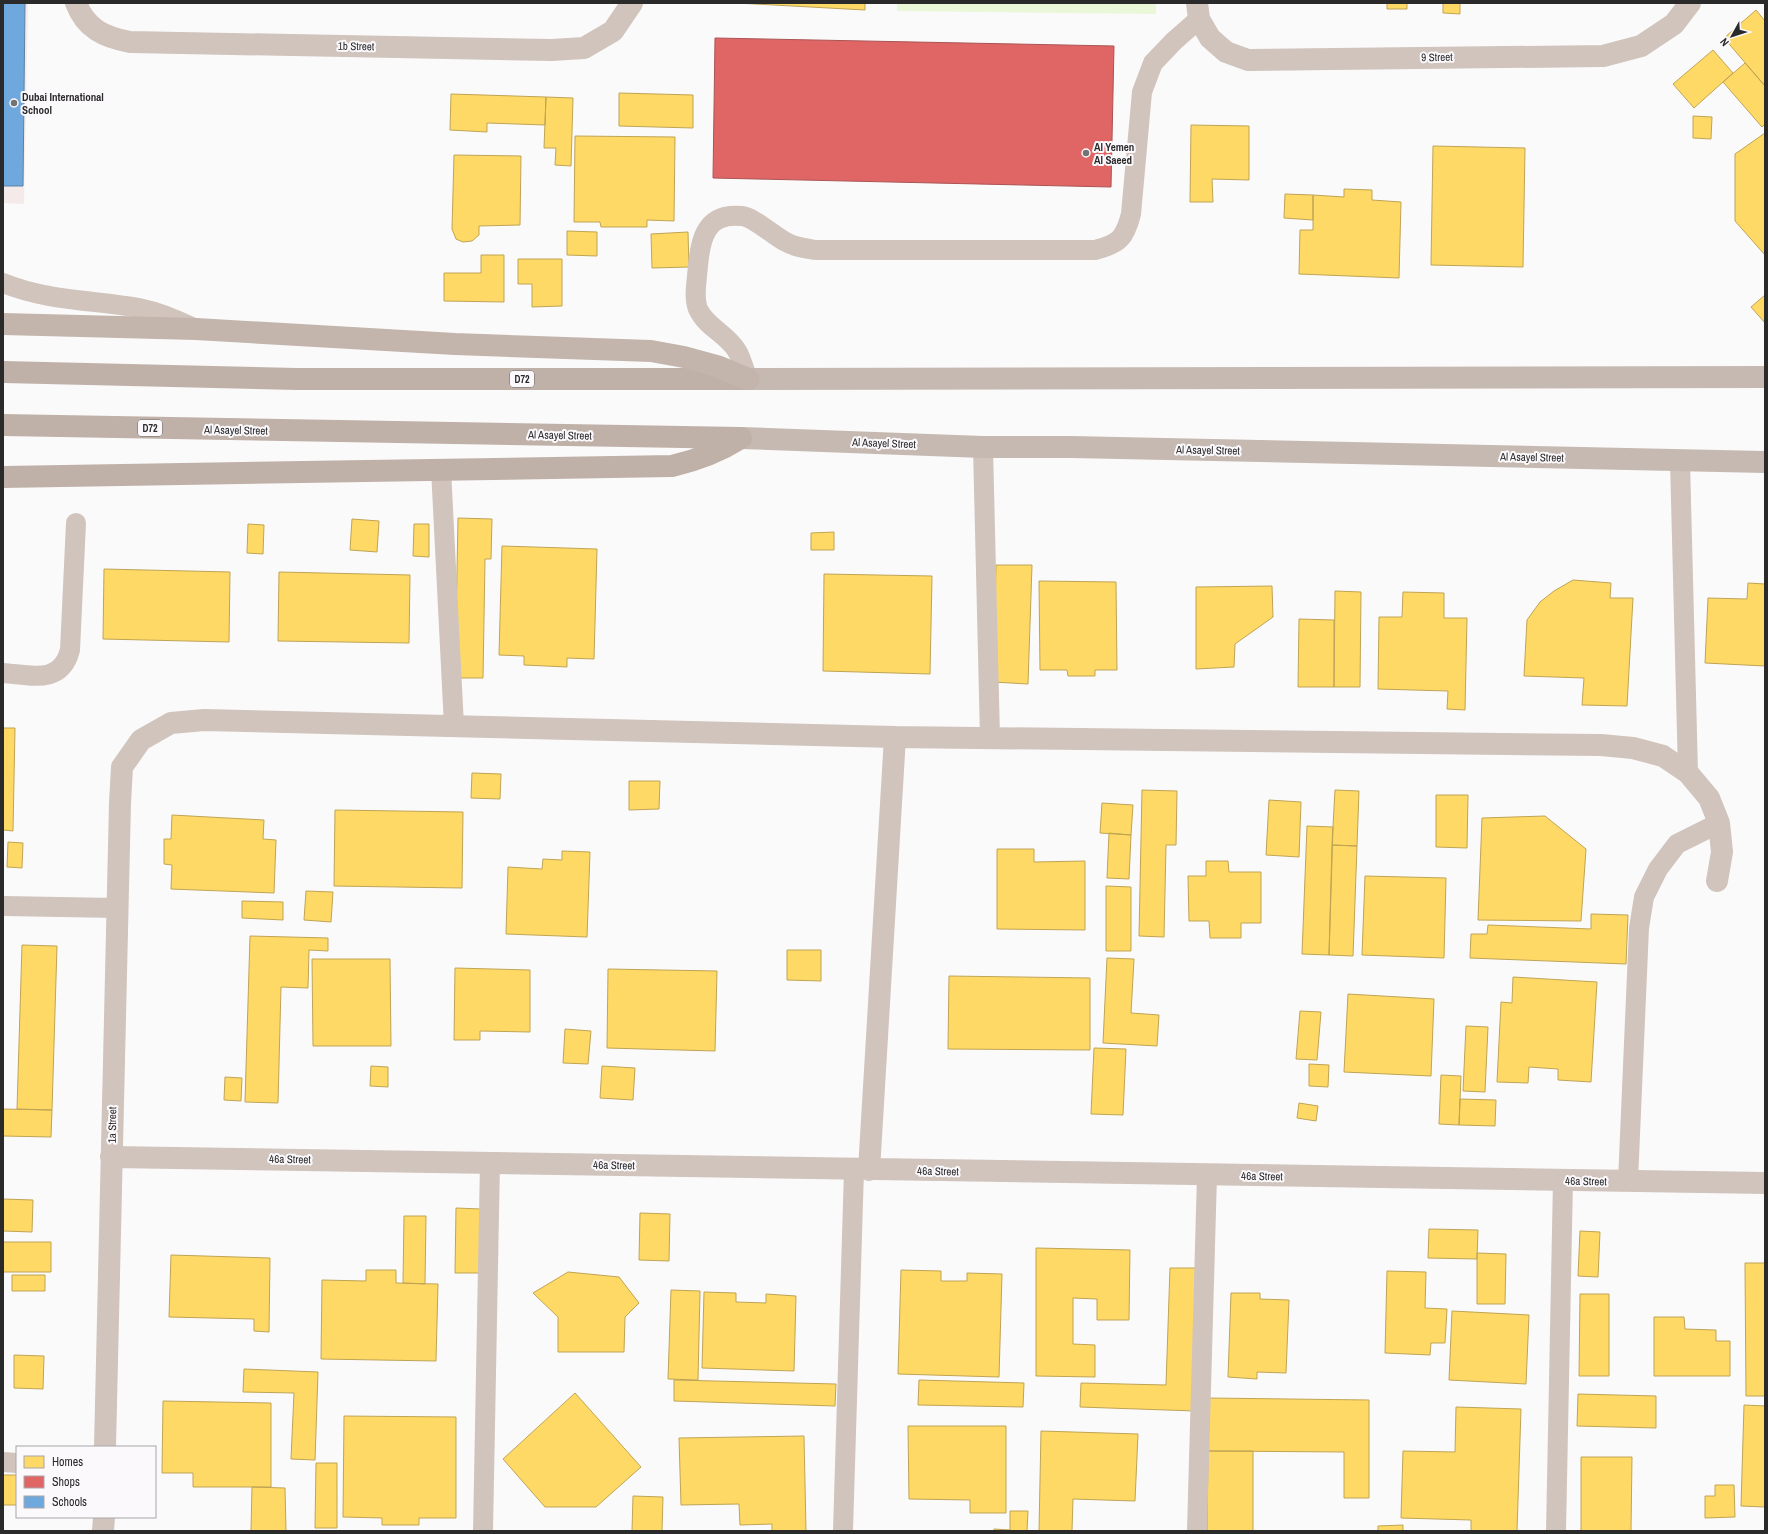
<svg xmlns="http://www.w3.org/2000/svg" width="1768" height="1534" font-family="'Archivo Narrow',sans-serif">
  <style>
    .education { fill: #f4eae9 }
    .green { fill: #eaf7d9 }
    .homes { fill: #ffd966; stroke: #bfa454 }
    .shops { fill: #e06666; stroke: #aa5454 }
    .schools { fill: #6fa8dc; stroke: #5b82a7 }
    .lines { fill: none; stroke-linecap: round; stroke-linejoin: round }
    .service { stroke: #d0c4bd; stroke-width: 20 }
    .minor { stroke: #d0c4bd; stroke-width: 22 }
    .secondary { stroke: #c6b9b1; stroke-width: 22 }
    .primary { stroke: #c0b1a8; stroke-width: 22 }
    .motorway { stroke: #c3b5ac; stroke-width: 22 }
    .poi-dot { fill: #747374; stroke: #fbf9fc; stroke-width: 1.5 }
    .labels { text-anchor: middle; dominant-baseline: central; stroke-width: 4; stroke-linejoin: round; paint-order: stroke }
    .shield { fill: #fbf9fc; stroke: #69686a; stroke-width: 1 }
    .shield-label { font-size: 10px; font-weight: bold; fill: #2b2a2b }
    .street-label { font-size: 11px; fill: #2b2a2b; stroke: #fbf9fc }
    .poi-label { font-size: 11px; font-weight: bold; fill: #2b2a2b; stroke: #fbf9fc; text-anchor: start }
  </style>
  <rect width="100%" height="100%" fill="#fbfafb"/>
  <!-- education -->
  <path class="education" d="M 3,3 L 28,3 L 24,204 L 3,203 Z"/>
  <!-- green -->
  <path class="green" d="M 897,3 L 1156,3 L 1156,14 L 897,11 Z"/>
  <!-- homes -->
  <path class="homes" d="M 737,3 L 865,3 L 865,10 Z
    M 1387,3 L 1407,3 L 1407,9 L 1387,9 Z
    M 1443,3 L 1460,3 L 1460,14 L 1443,13 Z
    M 1756,10 L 1765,21 L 1765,86 L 1724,38 Z
    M 1713,50 L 1733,73 L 1694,108 L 1673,84 Z
    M 1745,63 L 1765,86 L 1765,124 L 1762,127 L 1723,82 Z
    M 619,93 L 693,95 L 693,128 L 619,126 Z
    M 451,94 L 546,97 L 545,125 L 487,123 L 487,132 L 450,130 Z
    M 546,97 L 573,98 L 571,166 L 555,165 L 556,148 L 544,148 Z
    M 1693,116 L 1712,117 L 1711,139 L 1693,138 Z
    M 1191,125 L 1249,126 L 1249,180 L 1212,179 L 1213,202 L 1190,202 Z
    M 1765,133 L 1765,255 L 1735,221 L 1735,154 Z
    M 575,136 L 675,137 L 674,221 L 647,220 L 647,227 L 601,227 L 600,222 L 574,222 Z
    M 1433,146 L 1525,148 L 1523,267 L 1431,265 Z
    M 454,155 L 521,156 L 520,225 L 479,226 L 479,235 L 472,241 L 463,242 L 456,239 L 452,229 Z
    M 1344,189 L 1372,190 L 1372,200 L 1401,202 L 1399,278 L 1299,274 L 1300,230 L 1313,230 L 1313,195 L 1344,197 Z
    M 1285,194 L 1313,195 L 1313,220 L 1284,218 Z
    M 567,231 L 597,232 L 597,256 L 567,255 Z
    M 688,232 L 689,267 L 652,268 L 651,234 Z
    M 481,255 L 504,255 L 504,302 L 444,301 L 444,273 L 481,273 Z
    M 518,259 L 562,259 L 562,306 L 532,307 L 532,284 L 518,284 Z
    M 1765,295 L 1765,323 L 1751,307 Z
    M 458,518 L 492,519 L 491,559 L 485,559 L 483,678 L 455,678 Z
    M 352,519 L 379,521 L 377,552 L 350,550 Z
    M 248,524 L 264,525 L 263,554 L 247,553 Z
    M 414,524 L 429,524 L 429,557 L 413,556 Z
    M 834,532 L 834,550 L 811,550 L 811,533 Z
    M 502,546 L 597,549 L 594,659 L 567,658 L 567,667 L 524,665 L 524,656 L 499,655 Z
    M 996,565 L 1032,565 L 1028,684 L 993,682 Z
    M 104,569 L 230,572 L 229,642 L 103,639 Z
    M 279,572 L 410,575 L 409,643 L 278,641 Z
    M 824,574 L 932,576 L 930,674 L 823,671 Z
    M 1573,580 L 1611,583 L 1610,598 L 1633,598 L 1627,706 L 1582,705 L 1584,678 L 1524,676 L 1527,620 L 1540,602 L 1554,591 Z
    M 1039,581 L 1116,582 L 1117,670 L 1095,670 L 1095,676 L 1068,676 L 1067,670 L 1040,670 Z
    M 1748,583 L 1765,584 L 1765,666 L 1705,663 L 1708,598 L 1747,599 Z
    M 1272,586 L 1273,617 L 1235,644 L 1234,667 L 1196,669 L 1196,587 Z
    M 1335,591 L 1361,592 L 1360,687 L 1334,687 Z
    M 1403,592 L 1444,593 L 1444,618 L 1467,618 L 1465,710 L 1447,709 L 1448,691 L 1378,689 L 1379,617 L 1402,617 Z
    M 1299,619 L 1334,620 L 1334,687 L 1298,687 Z
    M 3,728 L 15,728 L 13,831 L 3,830 Z
    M 472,773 L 501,774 L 500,799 L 471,798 Z
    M 629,781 L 660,781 L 659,809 L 629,810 Z
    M 1142,790 L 1177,791 L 1176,845 L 1166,845 L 1164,937 L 1139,936 Z
    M 1335,790 L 1359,791 L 1357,846 L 1332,845 Z
    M 1436,795 L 1468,795 L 1467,848 L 1436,847 Z
    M 1269,800 L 1301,802 L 1299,857 L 1266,855 Z
    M 1102,803 L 1133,805 L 1131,835 L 1100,833 Z
    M 335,810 L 463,812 L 462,888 L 334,886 Z
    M 172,815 L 264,820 L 263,839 L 276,840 L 274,893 L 171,889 L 172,865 L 164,864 L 164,839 L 171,839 Z
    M 1545,816 L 1586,849 L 1581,921 L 1478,920 L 1482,818 Z
    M 1307,826 L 1333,827 L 1329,955 L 1302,954 Z
    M 1109,833 L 1131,835 L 1129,879 L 1107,878 Z
    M 8,842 L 23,843 L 22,868 L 7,867 Z
    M 1332,845 L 1357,846 L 1353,956 L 1329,955 Z
    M 997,849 L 1034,849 L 1034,862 L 1085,861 L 1085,930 L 997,929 Z
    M 562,851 L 590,852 L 587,937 L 506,934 L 508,867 L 542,869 L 543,859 L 562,860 Z
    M 1206,861 L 1228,861 L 1229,872 L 1261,872 L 1261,923 L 1241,923 L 1241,938 L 1210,938 L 1209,921 L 1189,921 L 1188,876 L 1206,876 Z
    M 1365,876 L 1446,878 L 1444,958 L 1362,955 Z
    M 1106,886 L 1131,887 L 1131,951 L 1106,951 Z
    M 306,891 L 333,892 L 331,922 L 304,920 Z
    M 242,901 L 283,902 L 283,920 L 242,918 Z
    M 1591,914 L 1628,915 L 1626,964 L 1470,958 L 1471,934 L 1487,934 L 1488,925 L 1591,929 Z
    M 250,936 L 328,938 L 328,951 L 309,950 L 308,988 L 281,987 L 278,1103 L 245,1102 Z
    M 22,945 L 57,946 L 52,1110 L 17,1109 Z
    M 787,950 L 821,950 L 821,981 L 787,980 Z
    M 1107,958 L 1134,959 L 1131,1013 L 1159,1015 L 1157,1046 L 1103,1043 Z
    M 312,959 L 390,959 L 391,1046 L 313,1046 Z
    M 455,968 L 530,970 L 530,1032 L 480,1031 L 480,1040 L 454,1040 Z
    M 608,969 L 717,971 L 715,1051 L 607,1048 Z
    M 949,976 L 1090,978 L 1090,1050 L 948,1049 Z
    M 1513,977 L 1597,982 L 1591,1082 L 1558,1080 L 1558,1069 L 1529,1067 L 1528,1083 L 1497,1082 L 1501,1002 L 1512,1003 Z
    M 1348,994 L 1434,999 L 1431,1076 L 1344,1072 Z
    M 1300,1011 L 1321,1012 L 1317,1060 L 1296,1059 Z
    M 1466,1026 L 1488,1027 L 1485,1092 L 1463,1091 Z
    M 565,1029 L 591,1031 L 588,1064 L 563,1063 Z
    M 1094,1048 L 1126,1049 L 1123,1115 L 1091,1114 Z
    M 1309,1064 L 1329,1065 L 1328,1087 L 1309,1086 Z
    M 371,1066 L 388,1067 L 388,1087 L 370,1086 Z
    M 602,1066 L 635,1068 L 633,1100 L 600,1098 Z
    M 1441,1075 L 1461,1076 L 1459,1125 L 1439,1124 Z
    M 225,1077 L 242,1078 L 241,1101 L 224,1100 Z
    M 1460,1099 L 1496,1100 L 1495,1126 L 1459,1125 Z
    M 1299,1103 L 1318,1106 L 1316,1121 L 1297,1118 Z
    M 3,1109 L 52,1110 L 51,1137 L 3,1136 Z
    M 3,1199 L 33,1200 L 32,1232 L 3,1231 Z
    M 456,1208 L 481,1209 L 480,1273 L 455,1273 Z
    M 640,1213 L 670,1214 L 669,1261 L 639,1260 Z
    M 404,1216 L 426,1216 L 425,1284 L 403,1283 Z
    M 1429,1229 L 1478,1230 L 1477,1259 L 1428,1258 Z
    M 1580,1231 L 1600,1232 L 1598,1277 L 1578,1276 Z
    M 3,1242 L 51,1242 L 51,1272 L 3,1272 Z
    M 1036,1248 L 1130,1250 L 1129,1320 L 1097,1320 L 1097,1299 L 1073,1298 L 1073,1344 L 1095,1345 L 1095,1377 L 1036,1376 Z
    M 1477,1253 L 1506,1254 L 1505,1304 L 1477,1304 Z
    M 171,1255 L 270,1258 L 269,1332 L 254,1331 L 254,1319 L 169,1317 Z
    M 1745,1263 L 1765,1263 L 1765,1396 L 1746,1396 Z
    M 1170,1268 L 1199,1268 L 1195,1411 L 1080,1407 L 1081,1383 L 1166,1385 Z
    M 366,1270 L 396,1270 L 396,1283 L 438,1284 L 436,1361 L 321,1359 L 322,1280 L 366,1281 Z
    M 901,1270 L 941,1271 L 941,1281 L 967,1281 L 967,1273 L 1002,1274 L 999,1377 L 898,1374 Z
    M 1387,1271 L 1426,1272 L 1425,1308 L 1447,1309 L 1445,1343 L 1431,1343 L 1430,1355 L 1385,1353 Z
    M 568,1272 L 619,1277 L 639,1303 L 625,1317 L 624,1352 L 558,1352 L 558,1317 L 533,1293 Z
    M 12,1275 L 45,1275 L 45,1291 L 12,1291 Z
    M 671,1290 L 700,1291 L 698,1380 L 668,1379 Z
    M 704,1292 L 736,1293 L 736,1302 L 766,1303 L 766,1294 L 796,1296 L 794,1371 L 702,1368 Z
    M 1231,1293 L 1260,1293 L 1260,1299 L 1289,1300 L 1286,1373 L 1257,1372 L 1257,1379 L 1228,1377 Z
    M 1580,1294 L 1609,1294 L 1609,1376 L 1579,1376 Z
    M 1452,1311 L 1529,1315 L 1526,1384 L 1449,1380 Z
    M 1654,1317 L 1684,1317 L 1685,1329 L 1716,1330 L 1716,1341 L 1730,1341 L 1730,1376 L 1654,1376 Z
    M 14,1355 L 44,1356 L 43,1389 L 14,1388 Z
    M 244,1369 L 318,1372 L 315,1460 L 291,1459 L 294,1393 L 243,1392 Z
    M 674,1380 L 836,1384 L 835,1406 L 674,1401 Z
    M 919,1380 L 1024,1383 L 1023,1407 L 918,1405 Z
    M 575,1393 L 641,1467 L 596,1507 L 545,1507 L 503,1459 Z
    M 1578,1394 L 1656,1396 L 1656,1428 L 1577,1426 Z
    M 1208,1398 L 1369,1400 L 1369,1498 L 1344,1498 L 1344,1452 L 1208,1451 Z
    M 163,1401 L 271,1403 L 271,1487 L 193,1487 L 193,1473 L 162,1473 Z
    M 1744,1405 L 1765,1406 L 1765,1507 L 1741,1506 Z
    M 1456,1407 L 1521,1409 L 1517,1531 L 1471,1531 L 1471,1520 L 1401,1518 L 1403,1451 L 1455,1452 Z
    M 344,1416 L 456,1417 L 456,1518 L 419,1518 L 419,1525 L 382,1525 L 382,1518 L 343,1517 Z
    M 908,1426 L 1006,1426 L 1006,1513 L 970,1513 L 970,1500 L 909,1499 Z
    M 1041,1431 L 1138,1434 L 1135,1501 L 1073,1499 L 1072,1531 L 1039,1531 Z
    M 804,1436 L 806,1531 L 772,1531 L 772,1524 L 740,1525 L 739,1504 L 681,1505 L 679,1438 Z
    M 1208,1451 L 1253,1451 L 1253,1531 L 1207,1531 Z
    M 1581,1457 L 1632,1457 L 1631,1531 L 1581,1531 Z
    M 316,1463 L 337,1463 L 337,1528 L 315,1528 Z
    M 3,1475 L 17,1475 L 17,1505 L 3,1505 Z
    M 1715,1485 L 1734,1485 L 1735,1517 L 1705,1518 L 1705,1496 L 1715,1496 Z
    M 252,1487 L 285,1488 L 286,1531 L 251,1531 Z
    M 633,1496 L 663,1497 L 662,1531 L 632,1531 Z
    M 1010,1511 L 1028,1511 L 1027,1531 L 994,1531 L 994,1529 L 1010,1530 Z
    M 1403,1525 L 1403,1531 L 1378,1531 L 1378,1526 Z"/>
  <!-- shops -->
  <path class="shops" d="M 715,38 L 1114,46 L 1111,187 L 713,178 Z"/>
  <!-- schools -->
  <path class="schools" d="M 3,3 L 25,3 L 23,186 L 3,186 Z"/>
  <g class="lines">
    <!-- service -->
    <path class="service" d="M 3,283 C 47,301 93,300 139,308 C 159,312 176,320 194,328
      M 748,379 C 744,370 742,359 737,351 C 727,334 706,327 698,309 C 694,299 696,286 697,276 C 700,244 702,212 742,216 C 753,217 773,235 784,241 C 794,247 804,248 816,250 L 1095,250 C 1119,244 1125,238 1131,214 L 1142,92 L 1153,63 L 1174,41 L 1199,19
      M 983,447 L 990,738
      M 1680,461 L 1688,773
      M 441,469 L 454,726
      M 3,673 C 31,675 61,685 70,650 L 76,523
      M 3,906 L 117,908
      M 1628,1181 L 1639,928 L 1644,897 L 1658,869 L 1677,844 L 1719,823
      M 3,1462 L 17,1463
      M 483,1531 L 490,1162
      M 843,1531 L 854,1170
      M 1197,1531 L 1207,1175
      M 1556,1531 L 1563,1180"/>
    <!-- minor -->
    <path class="minor" d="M 76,3 C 86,29 104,37 130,42 L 552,50 L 584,48 L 613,31 L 632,3
      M 1197,3 L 1199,19 L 1210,38 L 1226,52 L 1248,60 L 1603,56 L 1641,46 L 1674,24 L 1690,3
      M 111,1157 L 1765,1183
      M 869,1170 L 895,737
      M 105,1447 L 120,803 L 122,767 L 141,740 L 171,723 L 204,720 L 895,737 L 1601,745 L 1633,748 L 1663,756 L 1688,773 L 1709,798 L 1719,823 L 1722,852 L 1717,881
      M 103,1531 L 104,1517"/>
    <!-- secondary -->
    <path class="secondary" d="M 748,379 L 1765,377
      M 741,438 L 983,447 L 1071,447 L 1765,462"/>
    <!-- primary -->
    <path class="primary" d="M 3,372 L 297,379 L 748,379
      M 3,425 L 741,438
      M 3,477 L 672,466 C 698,460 719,452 741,438"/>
    <!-- motorway -->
    <path class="motorway" d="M 3,324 L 196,329 L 455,344 L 651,351 L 684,357 L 717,366 L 748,379"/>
  </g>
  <!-- markers -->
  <g class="poi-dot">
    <circle cx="14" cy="103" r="4"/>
    <circle cx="1086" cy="153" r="4"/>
  </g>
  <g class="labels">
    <!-- shield labels -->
    <g class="shield">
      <rect x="510" y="371" width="24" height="16" rx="3"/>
      <rect x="138" y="420" width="24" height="16" rx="3"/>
    </g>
    <g class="shield-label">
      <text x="522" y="379">D72</text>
      <text x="150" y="428">D72</text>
    </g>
    <!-- street labels -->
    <g class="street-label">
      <text transform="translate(356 46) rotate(1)">1b Street</text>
      <text transform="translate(1437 57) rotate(-1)">9 Street</text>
      <text transform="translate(236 430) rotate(1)">Al Asayel Street</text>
      <text transform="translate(560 435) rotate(1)">Al Asayel Street</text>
      <text transform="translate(884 443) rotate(2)">Al Asayel Street</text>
      <text transform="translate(1208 450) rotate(1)">Al Asayel Street</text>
      <text transform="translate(1532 457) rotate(1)">Al Asayel Street</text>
      <text transform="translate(112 1125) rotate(-89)">1a Street</text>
      <text transform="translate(290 1159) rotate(1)">46a Street</text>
      <text transform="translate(614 1165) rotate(1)">46a Street</text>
      <text transform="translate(938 1171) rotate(1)">46a Street</text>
      <text transform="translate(1262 1176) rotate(1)">46a Street</text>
      <text transform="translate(1586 1181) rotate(1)">46a Street</text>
    </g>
    <!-- poi labels -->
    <g class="poi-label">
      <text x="22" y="97">Dubai International<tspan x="22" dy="13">School</tspan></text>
      <text x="1094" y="147">Al Yemen<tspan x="1094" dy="13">Al Saeed</tspan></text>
    </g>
  </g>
  <!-- border -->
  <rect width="1768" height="1534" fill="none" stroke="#2b2a2b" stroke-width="8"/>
  <!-- legend -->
  <rect x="16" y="1446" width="140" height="72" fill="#fbf9fc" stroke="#a8a6a8"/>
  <rect x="24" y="1456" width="20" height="12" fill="#ffd966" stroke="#a8a6a8"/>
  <text x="52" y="1466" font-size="12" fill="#2b2a2b">Homes</text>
  <rect x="24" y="1476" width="20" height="12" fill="#e06666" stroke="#a8a6a8"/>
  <text x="52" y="1486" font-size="12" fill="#2b2a2b">Shops</text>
  <rect x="24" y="1496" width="20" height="12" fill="#6fa8dc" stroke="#a8a6a8"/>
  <text x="52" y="1506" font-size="12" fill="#2b2a2b">Schools</text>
  <!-- north arrow -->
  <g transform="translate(1732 36) rotate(231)" stroke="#fbf9fc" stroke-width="3" paint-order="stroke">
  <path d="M0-3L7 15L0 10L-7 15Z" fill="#2b2a2b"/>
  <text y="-6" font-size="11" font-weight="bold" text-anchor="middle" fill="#2b2a2b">N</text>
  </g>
</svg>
